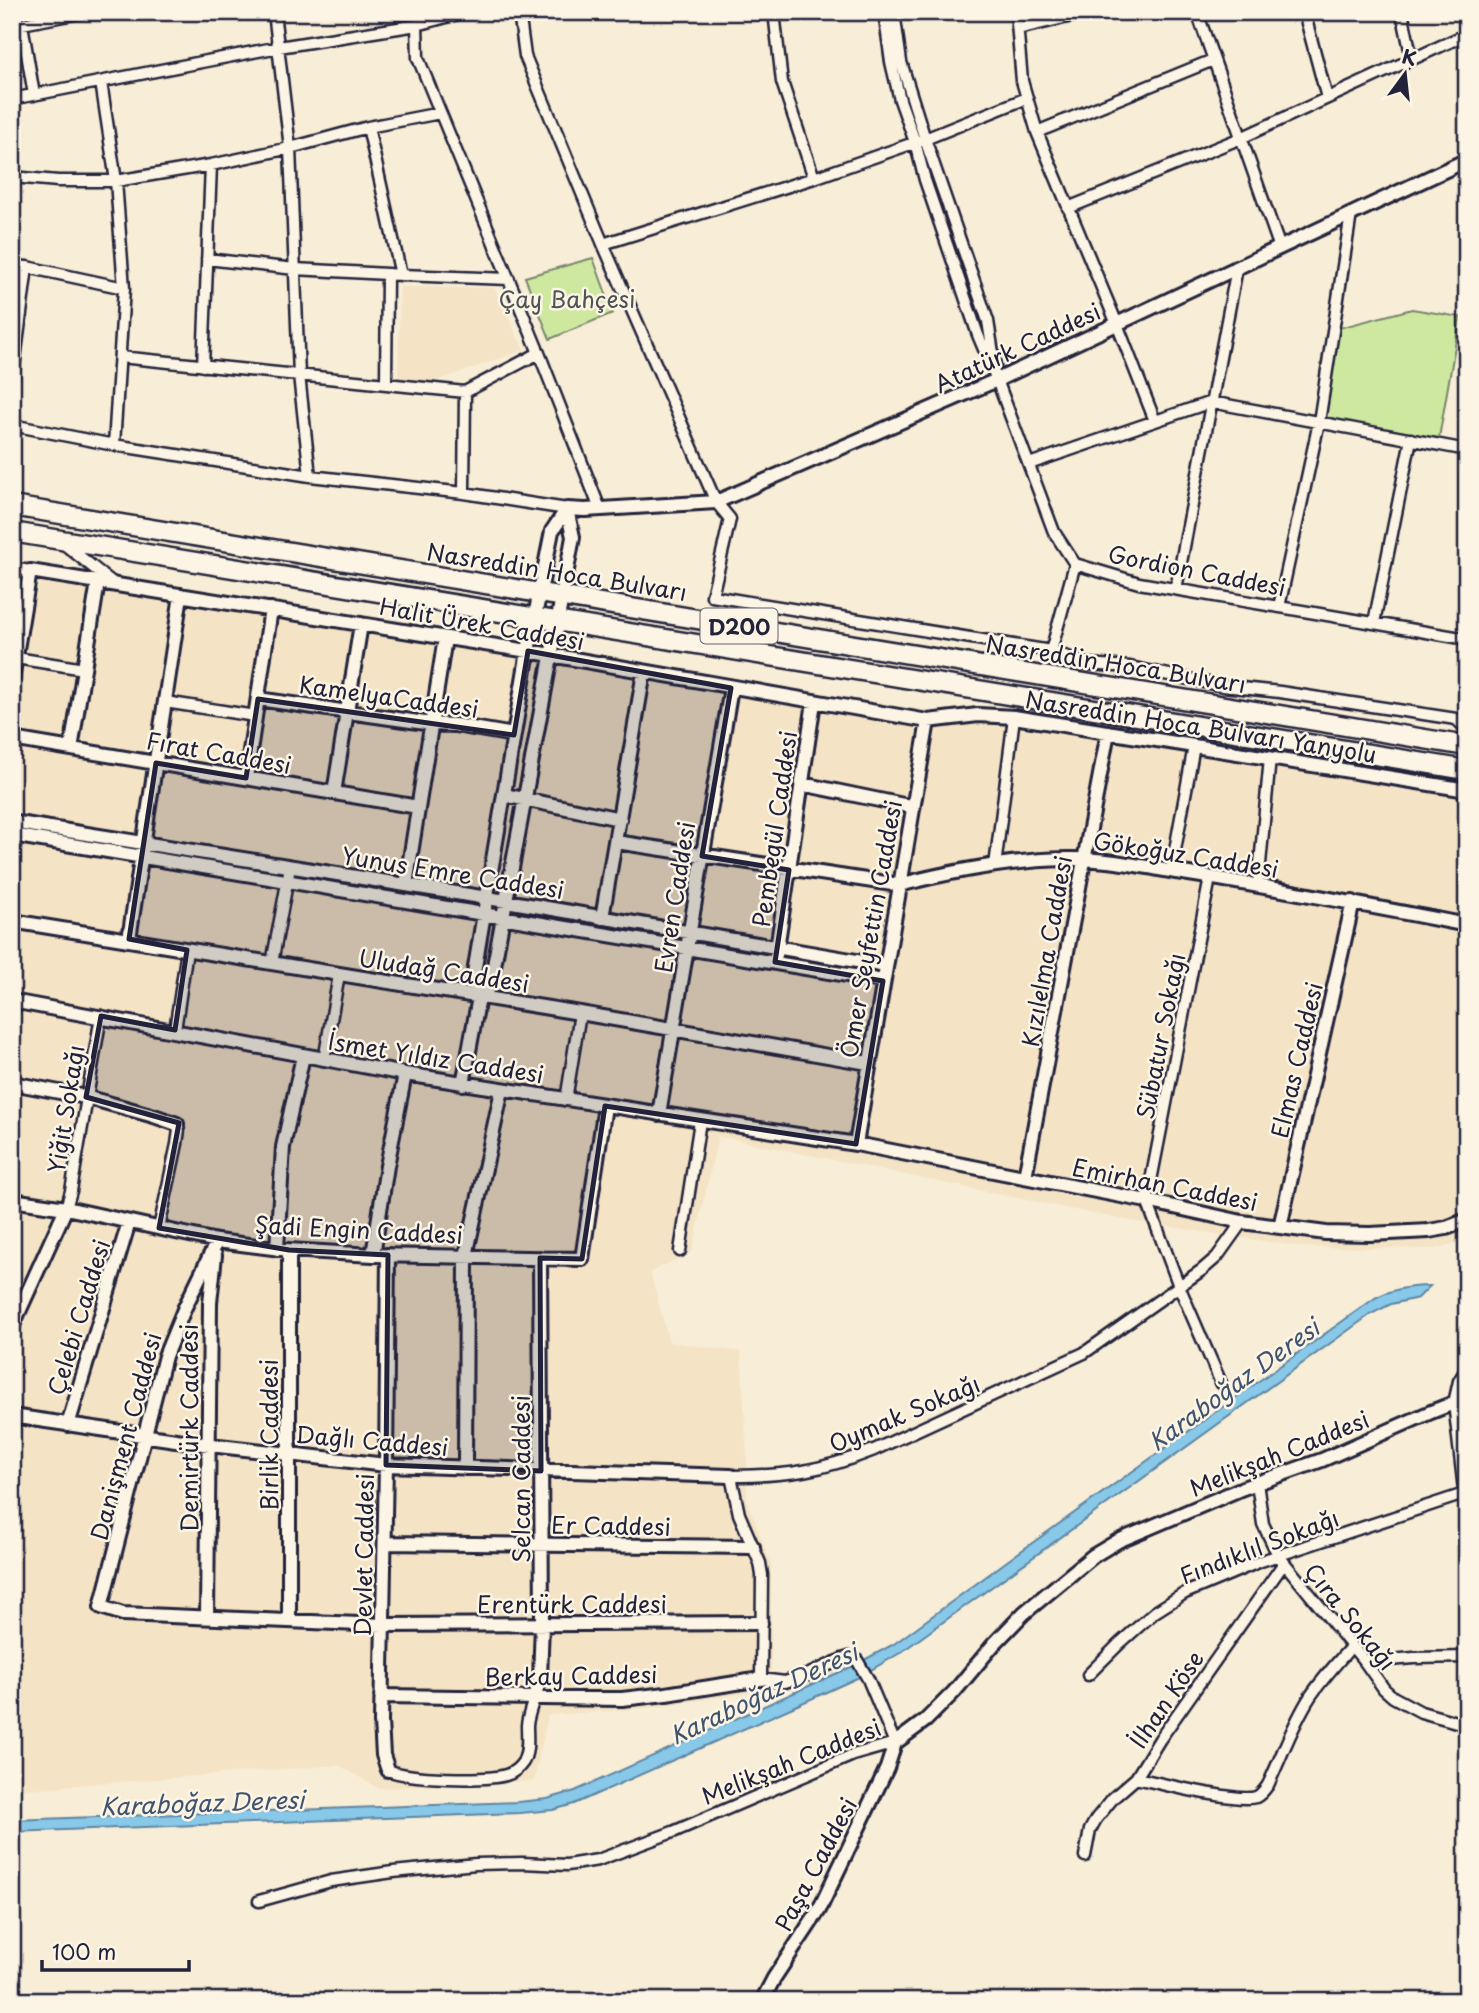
<svg xmlns="http://www.w3.org/2000/svg" width="1479" height="2013" font-family="'Playpen Sans',sans-serif">
  <style>
    .built { fill: #f4e3c5 }
    .green { fill: #cee99f; stroke: #78866d; stroke-width: 2 }
    .water { fill: #88c8e9; stroke: #5f86a3; stroke-width: 2 }
    .lines { fill: none; stroke-linecap: round; stroke-linejoin: round }
    .street-casing { stroke: #22223b; stroke-width: 15 }
    .secondary-casing { stroke: #22223b; stroke-width: 18 }
    .highway-casing { stroke: #22223b; stroke-width: 23 }
    .street { stroke: #fcf5e5; stroke-width: 10 }
    .secondary { stroke: #fcf5e5; stroke-width: 12 }
    .highway { stroke: #fcf5e5; stroke-width: 18 }
    .marked { fill: #22223b; fill-opacity: 0.2; stroke: #22223b; stroke-width: 5; stroke-linejoin: round }
    .labels { text-anchor: middle; dominant-baseline: central; stroke-width: 5; stroke-linejoin: round; paint-order: stroke }
    .shield { fill: #fcf5e5; stroke: #63616e; stroke-width: 2 }
    .shield-label { font-size: 21px; font-weight: bold; fill: #22223b }
    .park-label { font-size: 23px; fill: #4d5454; stroke: #fcf5e5 }
    .street-label { font-size: 23px; fill: #22223b; stroke: #fcf5e5 }
    .water-label { font-size: 24px; font-style: italic; fill: #41546f; stroke: #fcf5e5 }
  </style>
  <rect width="100%" height="100%" fill="#f8edd6"/>
  <filter id="ink" filterUnits="userSpaceOnUse"><feTurbulence type="fractalNoise" baseFrequency=".0143" numOctaves="2"/><feDisplacementMap in="SourceGraphic" scale="14" xChannelSelector="R" yChannelSelector="G"/><feConvolveMatrix kernelMatrix="1 2 1 2 8 2 1 2 1" color-interpolation-filters="sRGB"/></filter>
  <g filter="url(#ink)">
    <!-- built -->
    <path class="built" d="M 400,287 L 494,288 L 524,350 L 422,386 L 398,377 Z
      M 24,564 L 1253,764 L 1467,796 L 1467,1240 L 1434,1249 L 1303,1247 L 1119,1219 L 718,1136 L 692,1252 L 650,1272 L 669,1342 L 741,1352 L 747,1459 L 747,1501 L 771,1565 L 771,1689 L 649,1708 L 548,1715 L 534,1781 L 378,1788 L 339,1765 L 12,1790 L 12,618 Z"/>
    <!-- green -->
    <path class="green" d="M 593,258 L 613,313 L 550,339 L 525,277 Z
      M 1412,309 L 1460,317 L 1439,438 L 1324,418 L 1339,328 Z"/>
    <!-- water -->
    <path class="water" d="M 1430,1286 L 1418,1298 L 1391,1304 L 1371,1314 L 900,1653 L 857,1678 L 802,1703 L 574,1804 L 553,1810 L 520,1813 L 12,1832 L 12,1820 L 518,1802 L 547,1799 L 575,1791 L 851,1667 L 894,1644 L 1014,1556 L 1375,1298 C 1392,1289 1411,1286 1430,1286 Z"/>
    <g class="lines">
      <!-- street casing -->
      <g class="street-casing">
        <path id="street" d="M 274,12 L 290,148 L 299,375 L 310,476
          M 519,12 L 525,56 L 603,244 L 716,502 L 730,519 L 712,596 L 1051,651 L 1075,564
          M 774,12 L 782,82 L 814,178
          M 884,12 L 891,62 L 900,100 L 915,142 L 925,180 L 978,335 L 997,380 L 1054,532 L 1075,564 L 1139,583 L 1467,639
          M 894,12 L 901,62 L 925,139 L 988,321 L 995,366
          M 1016,12 L 1022,81 L 1037,132 L 1117,324 L 1155,421
          M 1197,12 L 1280,248
          M 1304,12 L 1327,98
          M 1402,12 L 1412,59
          M 417,25 L 418,58 L 539,353 L 600,509
          M 1018,29 L 1089,12
          M 101,82 L 116,181 L 124,288 L 114,445
          M 34,95 L 22,24 L 85,12
          M 12,99 L 279,47 L 417,25 L 465,12
          M 368,127 L 401,275 L 387,274 L 386,383
          M 1037,132 L 1213,60
          M 12,177 L 58,181 L 116,181 L 211,165 L 290,148 L 368,127 L 440,113
          M 1068,208 L 1241,138 L 1467,34
          M 603,244 L 814,178 L 925,139 L 1027,98
          M 207,259 L 295,269 L 387,274
          M 12,266 L 27,267 L 124,288
          M 401,275 L 509,279
          M 120,357 L 465,392 L 539,353
          M 203,366 L 211,165
          M 12,383 L 27,267
          M 12,425 L 114,445 L 310,476 L 464,493 L 567,509
          M 1029,464 L 1211,402 L 1467,450
          M 464,493 L 465,392
          M 64,544 L 114,584
          M 12,568 L 30,571
          M 1176,589 L 1237,268
          M 1279,607 L 1319,422 L 1351,214
          M 1374,623 L 1411,439
          M 1051,651 L 1087,664 L 1130,667 L 1223,686 L 1280,692 L 1456,719 L 1467,729
          M 16,658 L 84,669
          M 165,702 L 255,716
          M 995,866 L 1014,717
          M 1171,872 L 1194,746
          M 1210,878 L 1147,1201 L 1179,1286 L 1221,1383
          M 1258,885 L 1270,758
          M 272,963 L 290,867
          M 175,1030 L 187,950
          M 324,1060 L 339,975
          M 566,1100 L 580,1013
          M 66,1208 L 71,1191 L 101,1016
          M 159,1228 L 177,1144 L 179,1130 L 177,1124
          M 680,1251 L 700,1121
          M 1467,1368 L 1459,1381 L 1454,1403 L 1467,1516
          M 1257,1483 L 1263,1524 L 1278,1555 L 1365,1662 L 1384,1689 L 1393,1697 L 1421,1712 L 1467,1725
          M 1365,1662 L 1414,1658 L 1467,1657
          M 1088,1675 L 1120,1643 L 1155,1612 L 1185,1593 L 1261,1561 L 1467,1493
          M 388,1770 C 408,1779 485,1781 506,1775 C 513,1773 519,1768 523,1762 C 529,1751 527,1737 527,1725 C 528,1716 531,1708 534,1699
          M 1136,1778 C 1159,1783 1238,1803 1256,1797 C 1261,1795 1265,1789 1268,1785 C 1282,1756 1292,1725 1310,1697 C 1322,1679 1337,1663 1351,1647
          M 1085,1856 L 1090,1830 L 1096,1819 L 1113,1798 L 1136,1778 L 1160,1739 L 1284,1563
          M 259,1901 L 331,1881 L 393,1872 L 476,1864 L 522,1863 L 567,1865 L 598,1860 L 673,1832 L 853,1755 L 895,1743 L 868,1679 L 857,1660 L 849,1657 L 842,1659 L 807,1675 L 785,1682 L 761,1679 L 762,1575 L 760,1563 L 739,1514 L 731,1476 C 787,1476 821,1471 874,1450 L 1084,1353 L 1202,1270 L 1217,1257 L 1242,1222"/>
      </g>
      <!-- secondary casing -->
      <g class="secondary-casing">
        <path id="secondary" d="M 567,509 L 585,510 L 716,502 L 997,380 L 1467,160
          M 12,679 L 30,571 L 528,651 L 928,721 L 978,715 L 1014,717 L 1467,790
          M 258,699 L 432,724 L 455,725 L 514,735
          M 12,739 L 418,807
          M 71,749 L 98,582
          M 246,778 L 271,609
          M 802,784 L 913,807
          M 334,793 L 361,624
          M 504,795 L 620,819
          M 12,822 L 506,901 L 886,966
          M 12,835 L 883,981
          M 616,842 L 899,885 C 953,871 1010,860 1067,859 C 1108,858 1149,868 1189,874 C 1282,889 1374,907 1467,925
          M 406,885 L 445,638
          M 602,918 L 644,672
          M 12,921 L 580,1013 L 868,1063
          M 129,939 L 181,595
          M 776,955 L 814,702
          M 479,997 L 487,990 L 491,982 L 573,537 L 567,509
          M 12,1001 L 405,1074 L 856,1144 L 1147,1201 L 1242,1222 L 1326,1233 L 1370,1234 L 1429,1231 L 1446,1228 L 1467,1220
          M 12,1083 L 86,1097 L 154,1116 L 177,1124
          M 463,1084 L 479,997 L 475,989 L 473,979 L 528,651 L 552,531 L 567,509
          M 659,1114 L 731,688
          M 856,1144 L 928,721
          M 1025,1177 L 1108,732
          M 12,1200 L 66,1208 L 217,1241 L 289,1250 L 373,1255 L 582,1259 L 605,1106
          M 1280,1227 L 1353,902
          M 217,1241 L 185,1307 L 165,1356 L 101,1607 L 123,1614 L 383,1625 L 761,1623
          M 277,1249 L 283,1147 L 303,1056
          M 373,1255 L 387,1166 L 405,1074
          M 388,1255 L 386,1465 L 381,1722 L 383,1755 L 388,1770
          M 12,1327 L 66,1208
          M 12,1416 L 210,1445 L 386,1465 L 731,1476
          M 68,1425 L 129,1222
          M 465,1468 L 466,1256 L 502,1090
          M 385,1543 L 753,1547
          M 207,1617 L 210,1303 L 215,1255
          M 289,1620 L 289,1250
          M 381,1696 L 622,1699 L 666,1694 L 761,1679
          M 534,1699 L 540,1678 L 542,1624 L 540,1258
          M 762,2001 L 774,1978 L 819,1910 L 887,1768 L 895,1743 L 926,1720 L 954,1692 L 994,1644 L 1024,1613 L 1093,1556 L 1118,1541 L 1243,1488 L 1322,1460 L 1431,1412 L 1454,1403 L 1467,1403"/>
      </g>
      <!-- highway casing -->
      <g class="highway-casing">
        <path id="highway" d="M 12,506 L 1467,746
          M 12,532 L 1467,770"/>
      </g>
      <!-- street -->
      <use href="#street" class="street"/>
      <!-- secondary -->
      <use href="#secondary" class="secondary"/>
      <!-- highway -->
      <use href="#highway" class="highway"/>
    </g>
  </g>
  <!-- marked area -->
  <path class="marked" d="M 528,651 L 731,688 L 702,856 L 789,870 L 775,962 L 883,981 L 856,1144 L 605,1106 L 582,1259 L 540,1258 L 541,1471 L 386,1465 L 388,1255 L 289,1250 L 159,1228 L 179,1123 L 86,1097 L 101,1016 L 175,1030 L 187,950 L 129,939 L 156,763 L 246,778 L 258,699 L 514,735 Z"/>
  <g class="labels">
    <!-- shield labels -->
    <rect class="shield" x="700.5" y="608.5" width="77" height="35" rx="5"/>
    <g class="shield-label">
      <text x="739" y="626">D200</text>
    </g>
    <!-- park labels -->
    <g class="park-label">
      <text x="567" y="298">Çay Bahçesi</text>
    </g>
    <!-- street labels -->
    <g class="street-label">
      <text transform="translate(1017 347) rotate(-25)">Atatürk Caddesi</text>
      <text transform="translate(1197 570) rotate(11)">Gordion Caddesi</text>
      <text transform="translate(557 571) rotate(9)">Nasreddin Hoca Bulvarı</text>
      <text transform="translate(482 623) rotate(10)">Halit Ürek Caddesi</text>
      <text transform="translate(1116 663) rotate(9)">Nasreddin Hoca Bulvarı</text>
      <text transform="translate(389 696) rotate(8)">KamelyaCaddesi</text>
      <text transform="translate(1201 726) rotate(9)">Nasreddin Hoca Bulvarı Yanyolu</text>
      <text transform="translate(219 752) rotate(10)">Fırat Caddesi</text>
      <text transform="translate(774 829) rotate(-82)">Pembegül Caddesi</text>
      <text transform="translate(1186 854) rotate(9)">Gökoğuz Caddesi</text>
      <text transform="translate(453 872) rotate(9)">Yunus Emre Caddesi</text>
      <text transform="translate(674 897) rotate(-81)">Evren Caddesi</text>
      <text transform="translate(870 929) rotate(-80)">Ömer Seyfettin Caddesi</text>
      <text transform="translate(1046 951) rotate(-80)">Kızılelma Caddesi</text>
      <text transform="translate(444 970) rotate(9)">Uludağ Caddesi</text>
      <text transform="translate(1160 1036) rotate(-79)">Sübatur Sokağı</text>
      <text transform="translate(436 1057) rotate(9)">İsmet Yıldız Caddesi</text>
      <text transform="translate(1296 1060) rotate(-77)">Elmas Caddesi</text>
      <text transform="translate(65 1109) rotate(-81)">Yiğit Sokağı</text>
      <text transform="translate(1165 1184) rotate(11)">Emirhan Caddesi</text>
      <text transform="translate(359 1229) rotate(3)">Şadi Engin Caddesi</text>
      <text transform="translate(78 1317) rotate(-73)">Çelebi Caddesi</text>
      <text transform="translate(904 1413) rotate(-23)">Oymak Sokağı</text>
      <text transform="translate(188 1428) rotate(-90)">Demirtürk Caddesi</text>
      <text transform="translate(268 1435) rotate(-90)">Birlik Caddesi</text>
      <text transform="translate(125 1436) rotate(-75)">Danişment Caddesi</text>
      <text transform="translate(372 1440) rotate(5)">Dağlı Caddesi</text>
      <text transform="translate(1279 1453) rotate(-22)">Melikşah Caddesi</text>
      <text transform="translate(520 1479) rotate(-90)">Selcan Caddesi</text>
      <text transform="translate(611 1525) rotate(1)">Er Caddesi</text>
      <text transform="translate(1259 1546) rotate(-21)">Fındıklıl Sokağı</text>
      <text transform="translate(363 1555) rotate(-89)">Devlet Caddesi</text>
      <text x="572" y="1603">Erentürk Caddesi</text>
      <text transform="translate(1351 1616) rotate(51)">Çıra Sokağı</text>
      <text transform="translate(571 1675) rotate(-1)">Berkay Caddesi</text>
      <text transform="translate(1166 1699) rotate(-56)">İlhan Köse</text>
      <text transform="translate(791 1761) rotate(-22)">Melikşah Caddesi</text>
      <text transform="translate(815 1864) rotate(-62)">Paşa Caddesi</text>
    </g>
    <!-- water labels -->
    <g class="water-label">
      <text transform="translate(1233 1384) rotate(-36)">Karaboğaz Deresi</text>
      <text transform="translate(763 1693) rotate(-25)">Karaboğaz Deresi</text>
      <text transform="translate(202 1802) rotate(-2)">Karaboğaz Deresi</text>
    </g>
  </g>
  <!-- margin -->
  <rect width="1479" height="2013" fill="none" stroke="#fcf5e5" stroke-width="42"/>
  <rect x="21" y="21" width="1437" height="1971" fill="none" stroke="#22223b" stroke-width="2.5" filter="url(#ink)"/>
  <!-- north arrow -->
  <g transform="translate(1405 74) rotate(15)" stroke="#fcf5e5" stroke-width="5" paint-order="stroke">
  <path d="M0-5L12 26L0 18L-12 26Z" fill="#22223b"/>
  <text y="-10" font-size="19" font-weight="bold" text-anchor="middle" fill="#22223b">K</text>
  </g>
  <!-- scale -->
  <path d="M42 1960v10h147v-10" fill="none" stroke="#22223b" stroke-width="3.5"/>
  <text x="52" y="1960" font-size="21" fill="#22223b" stroke="#fcf5e5" stroke-width="5" paint-order="stroke">100 m</text>
</svg>
